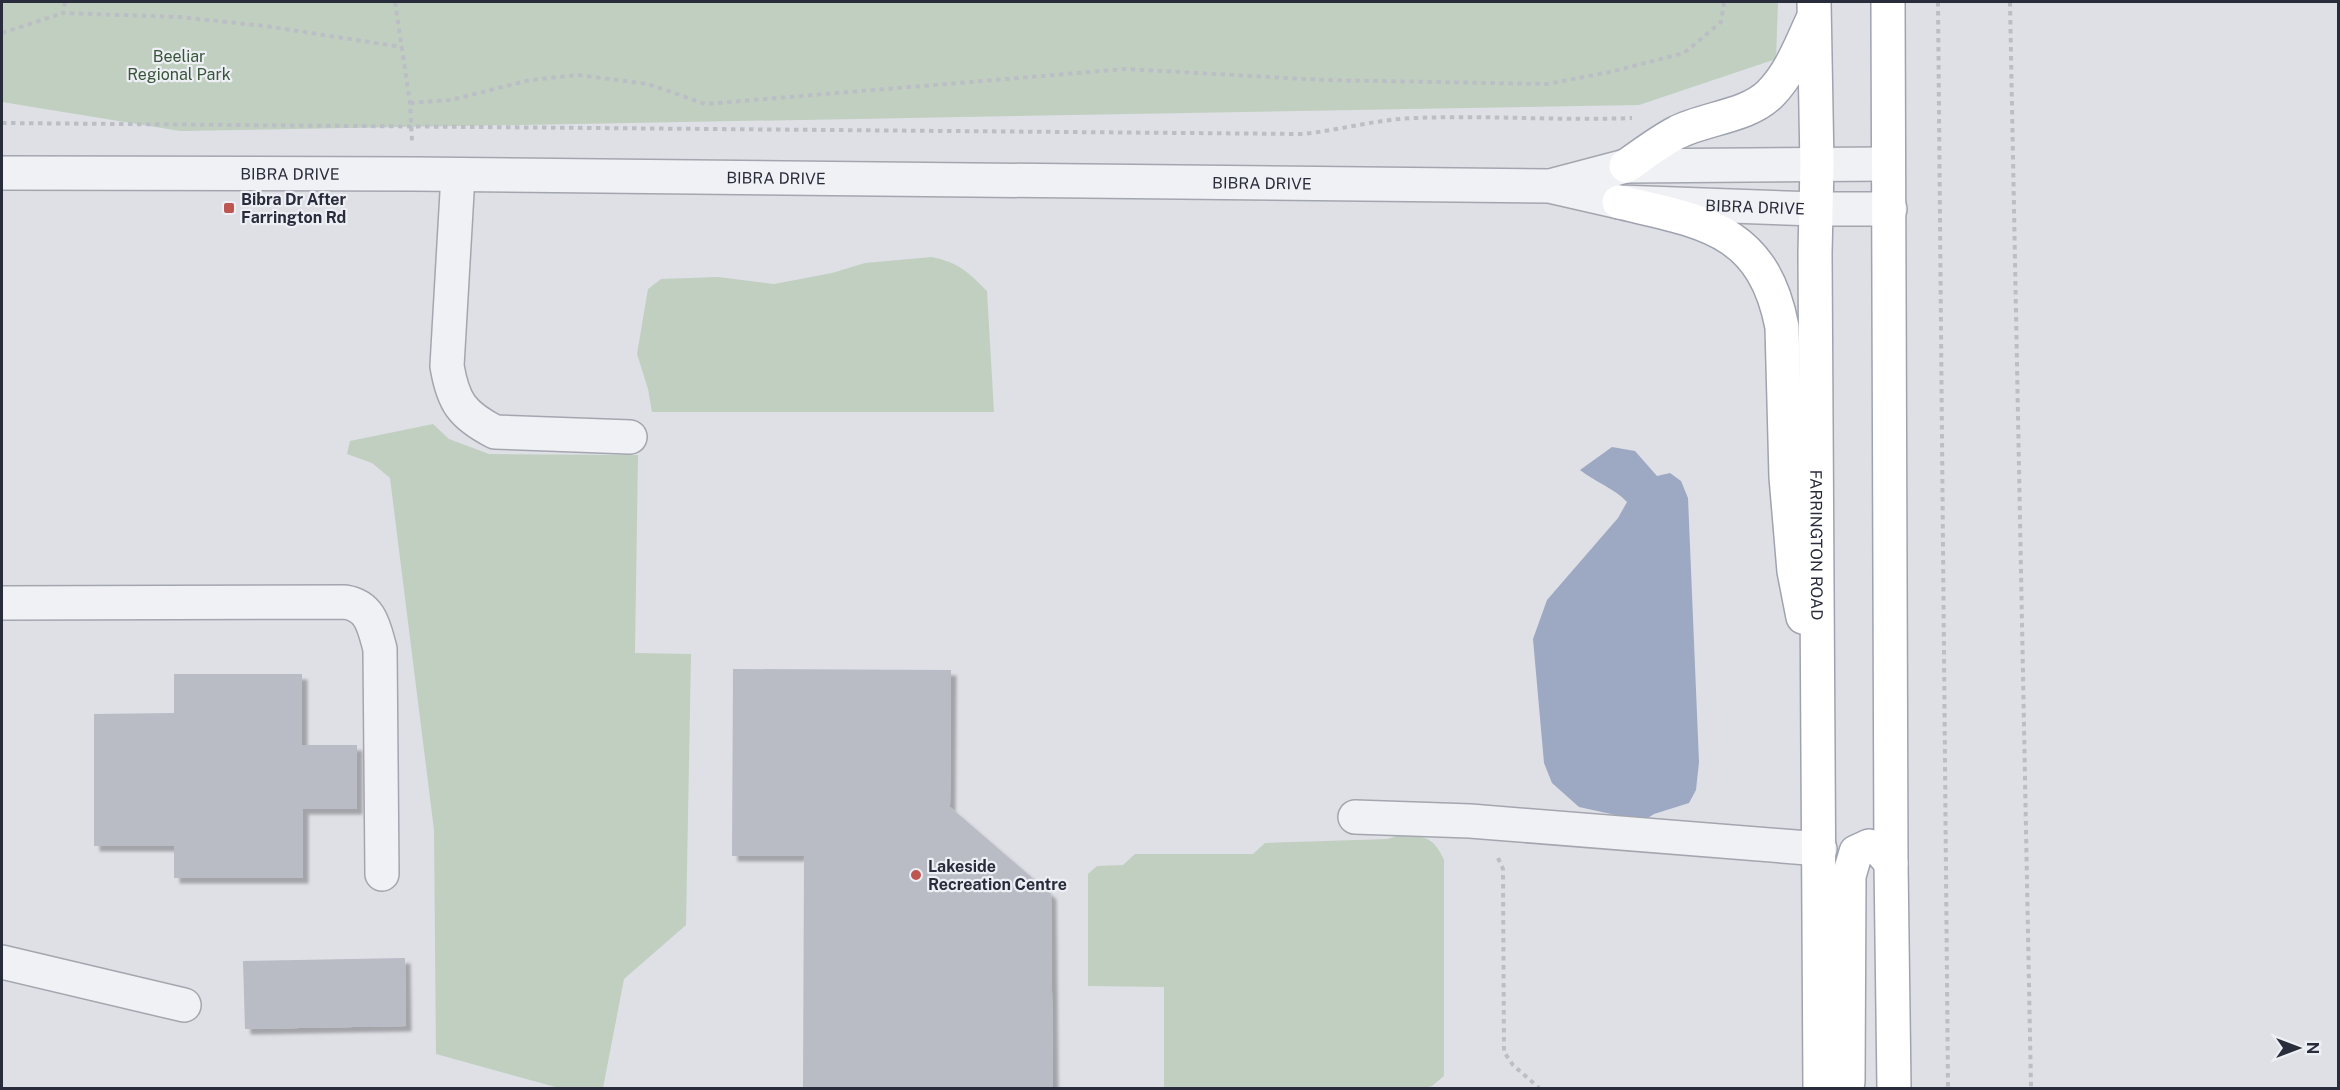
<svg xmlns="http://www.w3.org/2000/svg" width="2340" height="1090" font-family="'Public Sans',sans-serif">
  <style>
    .green { fill: #c1cfc0 }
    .water { fill: #9da8c2 }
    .building { fill: #b9bbc5; filter: url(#shadow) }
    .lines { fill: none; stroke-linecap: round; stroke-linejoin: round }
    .minor-casing { stroke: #a4a6af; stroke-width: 36 }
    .major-casing { stroke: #9fa3b0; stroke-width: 36 }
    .path { stroke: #bcbec5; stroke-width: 4; stroke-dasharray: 4.5 4.5; stroke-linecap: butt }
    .minor { stroke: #f0f1f5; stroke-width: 33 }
    .major { stroke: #fff; stroke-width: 33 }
    .poi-dot { fill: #bd5651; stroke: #edeff4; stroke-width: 2 }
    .labels { text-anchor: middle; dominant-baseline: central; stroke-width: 4.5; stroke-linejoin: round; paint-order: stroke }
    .park-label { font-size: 16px; fill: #385539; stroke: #edeff4 }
    .street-label { font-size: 16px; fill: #292c3b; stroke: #edeff4 }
    .poi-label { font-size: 16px; font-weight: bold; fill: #292c3b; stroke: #edeff4; text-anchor: start }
  </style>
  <defs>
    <filter id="shadow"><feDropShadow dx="5.5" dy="5.5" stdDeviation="1.5" flood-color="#0004"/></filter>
  </defs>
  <rect width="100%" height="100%" fill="#dee0e6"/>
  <!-- green -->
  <path class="green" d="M 2,2 L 1778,2 L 1776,59 L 1639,105 L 180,131 L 2,102 Z
    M 932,257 C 959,263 967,271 987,291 L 994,412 L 652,412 L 648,389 L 637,354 L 648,289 L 661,279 L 718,277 L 774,284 L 832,273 L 865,263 Z
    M 433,424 L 449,439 L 489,454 L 638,455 L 635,653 L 691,654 L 686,925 L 624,979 L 603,1088 L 559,1088 L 436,1054 L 434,830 L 390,478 L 372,463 L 347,454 L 350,441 Z
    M 1397,836 C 1423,836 1433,835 1444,860 L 1444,1076 L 1432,1086 L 1425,1088 L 1164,1088 L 1164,987 L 1088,986 L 1088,874 L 1097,866 L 1123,865 L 1135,854 L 1253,854 L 1265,843 L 1388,839 Z"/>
  <!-- water -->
  <path class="water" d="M 1612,447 L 1635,451 L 1657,476 L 1670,473 L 1681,481 L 1688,498 L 1699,762 L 1696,790 L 1689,803 L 1654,814 L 1643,821 L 1579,807 L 1552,783 L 1544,763 L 1533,639 L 1547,600 L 1618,518 L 1627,502 C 1614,488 1595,482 1580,470 Z"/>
  <!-- building -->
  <path class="building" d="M 733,669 L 951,670 L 950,807 L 1051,894 L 1053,1088 L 803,1088 L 804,856 L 732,856 Z
    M 174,674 L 302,674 L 302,745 L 357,745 L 357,809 L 303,809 L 303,878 L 174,878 L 174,846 L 94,846 L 94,714 L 174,713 Z
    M 405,958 L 406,1026 L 245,1029 L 243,961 Z"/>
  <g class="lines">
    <!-- minor casing -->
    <g class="minor-casing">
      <g id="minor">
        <path id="s1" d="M 2,173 L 413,174 L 1549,186 L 1619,202 L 1816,209 L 1890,209"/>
        <path d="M 458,175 L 447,366 C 453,402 462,415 495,432 L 630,437"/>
        <path d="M 1554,185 L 1626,166 L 1888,164"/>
        <path d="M 2,603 L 345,602 C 371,606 374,627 380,649 L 382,874"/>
        <path d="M 1355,817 L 1470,821 L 1820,849"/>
        <path d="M 2,962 L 184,1005"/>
      </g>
    </g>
    <!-- major casing -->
    <g class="major-casing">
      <g id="major">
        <path id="s2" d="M 1814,2 L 1817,166 L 1815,253 L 1820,1088"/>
        <path d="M 1888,2 L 1891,863 L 1894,1088"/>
        <path d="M 1626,166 C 1642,155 1659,142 1676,133 C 1704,118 1747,117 1770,94 C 1790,74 1800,47 1812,21"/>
        <path d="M 1619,202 C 1703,222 1763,228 1782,327 L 1786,477 L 1794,571 L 1803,617"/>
        <path d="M 1844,1088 L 1848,1082 L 1849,876 L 1856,852 L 1869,846 L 1879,849 L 1891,863"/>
      </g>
    </g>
    <!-- path -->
    <path class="path" d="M 65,2 L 63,13 L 179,17 L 265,26 L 402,47
      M 395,2 L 410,103 L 412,141
      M 1938,2 L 1948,1088
      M 2010,2 L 2031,1088
      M 2,33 L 63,13
      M 410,103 L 451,100 L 530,80 L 578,75 L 648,84 L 705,104 L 1126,69 L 1323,80 L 1547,84 L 1610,72 L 1684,53 L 1721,22 L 1724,2
      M 2,123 L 1303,134 C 1341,130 1377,119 1416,118 C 1488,115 1560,121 1632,118
      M 1498,858 L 1503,869 L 1504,1052 L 1513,1065 L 1539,1088"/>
    <!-- minor -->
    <use href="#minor" class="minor"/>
    <!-- major -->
    <use href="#major" class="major"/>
  </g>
  <!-- markers -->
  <g class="poi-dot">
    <rect x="223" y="202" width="12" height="12" rx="3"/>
    <circle cx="916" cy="875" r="6"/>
  </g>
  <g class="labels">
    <!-- park labels -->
    <g class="park-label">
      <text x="179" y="56">Beeliar<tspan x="179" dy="18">Regional Park</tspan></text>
    </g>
    <!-- street labels -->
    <g class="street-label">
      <text stroke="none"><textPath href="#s1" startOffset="288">BIBRA DRIVE</textPath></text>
      <text stroke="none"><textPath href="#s1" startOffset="774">BIBRA DRIVE</textPath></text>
      <text stroke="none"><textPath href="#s1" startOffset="1260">BIBRA DRIVE</textPath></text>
      <text stroke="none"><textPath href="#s1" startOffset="1755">BIBRA DRIVE</textPath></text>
      <text stroke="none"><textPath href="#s2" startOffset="543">FARRINGTON ROAD</textPath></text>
    </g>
    <!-- poi labels -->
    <g class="poi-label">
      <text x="241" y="199">Bibra Dr After<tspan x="241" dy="18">Farrington Rd</tspan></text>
      <text x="928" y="866">Lakeside<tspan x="928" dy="18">Recreation Centre</tspan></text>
    </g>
  </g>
  <!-- border -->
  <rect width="2340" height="1090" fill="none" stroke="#292c3b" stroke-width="6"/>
  <!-- north arrow -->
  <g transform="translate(2298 1048) rotate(90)" stroke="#edeff4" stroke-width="4.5" paint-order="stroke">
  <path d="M0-4.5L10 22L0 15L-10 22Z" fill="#292c3b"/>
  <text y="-9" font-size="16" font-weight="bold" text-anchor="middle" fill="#292c3b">N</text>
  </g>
</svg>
